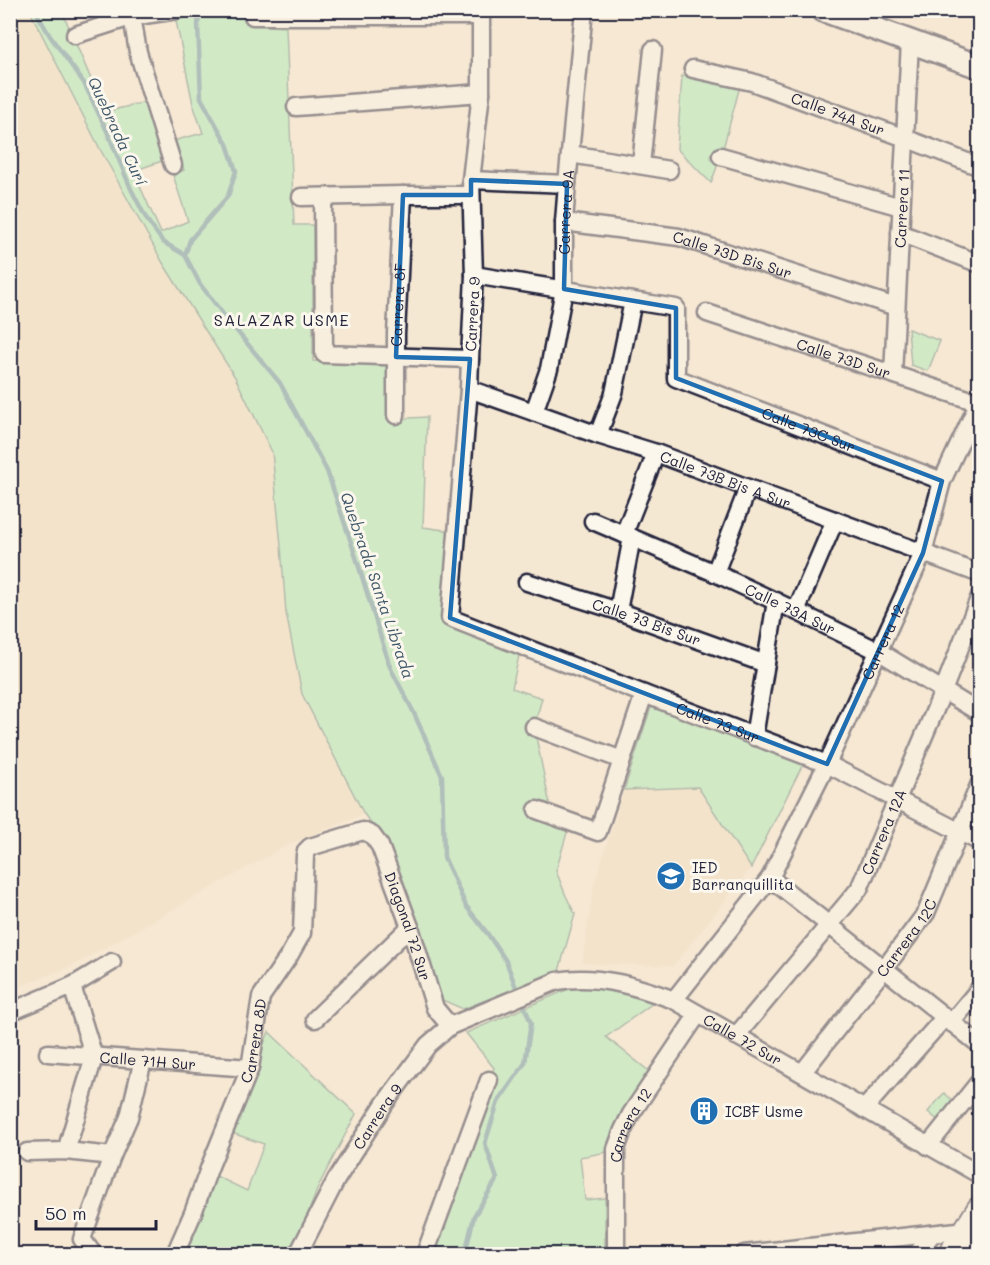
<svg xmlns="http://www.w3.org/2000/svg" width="990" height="1265" font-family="Mali,sans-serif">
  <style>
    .built { fill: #f0dec1 }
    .green { fill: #a6ebb7; stroke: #648679; stroke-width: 1.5 }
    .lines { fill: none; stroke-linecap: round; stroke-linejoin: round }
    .stream { stroke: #5d8e9b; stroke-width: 4.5 }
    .street-casing { stroke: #22223b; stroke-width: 21 }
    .secondary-casing { stroke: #22223b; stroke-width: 27 }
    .primary-casing { stroke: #22223b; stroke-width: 30 }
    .street { stroke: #fbf7ec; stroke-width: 16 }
    .secondary { stroke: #fbf7ec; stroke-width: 22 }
    .primary { stroke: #fbf7ec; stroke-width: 26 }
    .marked { fill: none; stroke: #1f6fb2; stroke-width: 4.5; stroke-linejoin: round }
    .labels { text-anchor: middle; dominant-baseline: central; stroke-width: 6; stroke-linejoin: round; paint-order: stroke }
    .street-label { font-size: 15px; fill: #22223b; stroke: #fbf7ec }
    .poi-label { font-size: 15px; fill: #22223b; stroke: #fbf7ec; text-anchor: start }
    .water-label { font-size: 16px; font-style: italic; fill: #40586b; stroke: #fbf7ec }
    .neighbourhood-label { font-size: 16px; letter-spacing: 1.5px; fill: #22223b; stroke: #fbf7ec }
  </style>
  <rect width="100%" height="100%" fill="#f5e8d3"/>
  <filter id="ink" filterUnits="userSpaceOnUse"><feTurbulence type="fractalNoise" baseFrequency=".0167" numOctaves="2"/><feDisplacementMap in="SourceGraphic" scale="12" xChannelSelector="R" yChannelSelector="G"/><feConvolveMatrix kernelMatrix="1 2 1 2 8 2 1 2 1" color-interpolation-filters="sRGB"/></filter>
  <g filter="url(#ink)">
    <!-- built -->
    <path class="built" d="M 30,10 L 100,149 L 163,263 L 235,377 L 272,452 L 281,546 L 286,613 L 302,694 L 364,814 L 289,844 L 76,964 L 11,990 L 10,11 Z
      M 698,787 L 751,868 L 673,966 L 582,963 L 594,885 L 624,790 Z"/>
    <!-- green -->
    <path class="green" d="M 30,11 L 62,11 L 105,112 L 146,102 L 165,160 L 133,171 L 161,233 L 188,221 L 173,175 L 184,170 L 173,141 L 203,133 L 193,104 L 174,11 L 272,11 L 270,26 L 286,27 L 294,225 L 313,225 L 313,361 L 390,363 L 391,419 L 427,417 L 423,527 L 458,532 L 450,617 L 521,646 L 512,688 L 542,698 L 534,727 L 552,815 L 570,822 L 556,871 L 566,896 L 575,914 L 559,971 L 463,1009 L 440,999 L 385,842 L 364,814 L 302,694 L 286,613 L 281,546 L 272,452 L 235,377 L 163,263 L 100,149 Z
      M 682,76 L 740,86 L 721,156 L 711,183 L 677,149 Z
      M 908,329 L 940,341 L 928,371 L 911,365 Z
      M 651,707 L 803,764 L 751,868 L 698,787 L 624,790 Z
      M 578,985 L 615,989 L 653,1003 L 606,1037 L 650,1072 L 616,1124 L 607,1152 L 580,1157 L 585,1200 L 605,1198 L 605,1254 L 429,1254 L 494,1068 L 466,1033 Z
      M 269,1032 L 356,1114 L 319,1185 L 307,1216 L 287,1254 L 186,1254 L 216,1176 L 247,1191 L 264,1144 L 226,1131 Z
      M 944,1093 L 956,1103 L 940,1122 L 928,1112 Z"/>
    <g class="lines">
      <!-- stream -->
      <path class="stream" d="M 35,10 L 50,36 L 84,83 L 107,131 L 131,189 L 147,220 L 163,242 L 185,255
        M 200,10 L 198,24 L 201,98 L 227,144 L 236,171 L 228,196 L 190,240 L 185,255 L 200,284 L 226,318 L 280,383 L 327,471 L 355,554 L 390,667 L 413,711 L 442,776 L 444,857 L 466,906 L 487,933 L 506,961 L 518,993
        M 465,1254 L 474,1216 L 497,1179 L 485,1143 L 498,1102 L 525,1063 L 531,1023 L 522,1000"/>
      <!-- street casing -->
      <g class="street-casing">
        <g id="street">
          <path d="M 131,10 L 138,52 L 173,165"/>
          <path id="s1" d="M 481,10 L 481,93 L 471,180 L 474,275 L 470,359 L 469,389 L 450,618 L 644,694 L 827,764 L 980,842"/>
          <path d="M 253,16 L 481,16"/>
          <path d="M 75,35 L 131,17 L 177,10"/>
          <path id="s2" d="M 693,69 L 752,82 L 905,138 L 980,167"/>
          <path d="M 296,107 L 481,93"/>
          <path d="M 570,154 L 669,170"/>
          <path d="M 721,156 L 901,207"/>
          <path d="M 641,165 L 653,50"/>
          <path d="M 471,180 L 567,184"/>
          <path d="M 301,197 L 403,195 L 471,195"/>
          <path d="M 323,197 L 324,354 L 470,359"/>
          <path id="s3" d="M 564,222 L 679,237 L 896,307"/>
          <path d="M 900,233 L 980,264"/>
          <path id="s4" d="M 474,275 L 676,308 L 676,378 L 942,481"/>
          <path id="s5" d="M 707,313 L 980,403"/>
          <path id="s6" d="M 893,374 L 910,42"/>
          <path id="s7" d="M 469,389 L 598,435 L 656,453 L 748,488 L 980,574"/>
          <path id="s8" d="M 534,412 L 549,369 L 564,289 L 564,222 L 567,184 L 584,10"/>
          <path id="s9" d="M 396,415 L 396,334 L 403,195"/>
          <path d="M 598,435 L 614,393 L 633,301"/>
          <path id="s10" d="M 593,521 L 715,573 L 796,611 L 878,651 L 980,713"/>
          <path d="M 624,534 L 656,453"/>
          <path d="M 715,573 L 748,488"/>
          <path id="s11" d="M 527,582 L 618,611 L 766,664"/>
          <path d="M 618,611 L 632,537"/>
          <path d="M 796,611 L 835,520"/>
          <path d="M 534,727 L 622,760"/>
          <path d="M 754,737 L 776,601"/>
          <path d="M 537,810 L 598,832 L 644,694"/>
          <path d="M 770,878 L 980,1045"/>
          <path id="s12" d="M 674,1000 L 770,878 L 827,764 L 923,553 L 942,481 L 980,400"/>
          <path d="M 10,1012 L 72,986 L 112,962"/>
          <path d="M 315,1019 L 410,927"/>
          <path d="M 951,1023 L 980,988"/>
          <path id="s13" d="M 736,1036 L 859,889 L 943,691 L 980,596"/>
          <path id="s14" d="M 48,1053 L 250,1068"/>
          <path id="s15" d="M 802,1073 L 884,969 L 926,913 L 980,783"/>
          <path d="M 864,1109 L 945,1017"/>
          <path d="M 928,1146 L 980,1081"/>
          <path d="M 66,1151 L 94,1057 L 72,986"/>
          <path d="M 27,1152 L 66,1151 L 112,1156"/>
          <path d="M 972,1251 L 979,1254"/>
          <path d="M 93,1254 L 82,1239 L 112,1156 L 129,1117 L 143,1060"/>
          <path id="s16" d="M 175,1254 L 193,1213 L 210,1166 L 250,1068 L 261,997 L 289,956 L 302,933 L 305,855 L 306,851 L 310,847 L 363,831 L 372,835 L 380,846 L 410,927 L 435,1008 L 450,1026"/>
          <path id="s17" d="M 298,1254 L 336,1180 L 385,1103 L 428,1045 L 450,1026 L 557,981 C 597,974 636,986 674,1000 L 980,1175"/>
          <path d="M 425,1254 L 489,1080"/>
          <path id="s18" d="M 616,1254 L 616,1149 L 623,1130 L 631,1114 L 698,1014"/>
          <path d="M 744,1254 L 967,1230"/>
          <path d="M 917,1254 L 932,1234"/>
        </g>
      </g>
      <!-- secondary casing -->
      <g class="secondary-casing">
        <path id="secondary" d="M 823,10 L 980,67"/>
      </g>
      <!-- primary casing -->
      <g class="primary-casing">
        <path id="primary" d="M 952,1254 L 980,1210"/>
      </g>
      <!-- street -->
      <use href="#street" class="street"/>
      <!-- secondary -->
      <use href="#secondary" class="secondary"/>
      <!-- primary -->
      <use href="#primary" class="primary"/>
    </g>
  </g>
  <!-- marked area -->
  <path d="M0 0H990V1265H0ZM 471,180 L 567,184 L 564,289 L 676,308 L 676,378 L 942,481 L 923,553 L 827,764 L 450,618 L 470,359 L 396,357 L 403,195 L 471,195 Z" fill="#f5e8d3" fill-opacity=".55" fill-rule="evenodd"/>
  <path class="marked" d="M 471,180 L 567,184 L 564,289 L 676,308 L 676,378 L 942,481 L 923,553 L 827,764 L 450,618 L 470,359 L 396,357 L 403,195 L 471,195 Z"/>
  <!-- icons -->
  <defs>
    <g id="school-disc" transform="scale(1.5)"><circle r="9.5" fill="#1f6fb2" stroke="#fbf7ec"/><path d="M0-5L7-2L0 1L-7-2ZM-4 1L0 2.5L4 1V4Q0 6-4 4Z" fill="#fff"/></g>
    <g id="building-disc" transform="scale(1.5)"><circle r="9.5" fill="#1f6fb2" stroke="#fbf7ec"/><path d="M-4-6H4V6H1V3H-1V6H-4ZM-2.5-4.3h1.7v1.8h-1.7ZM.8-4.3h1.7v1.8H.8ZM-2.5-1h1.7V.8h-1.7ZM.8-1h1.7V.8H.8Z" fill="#fff"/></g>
  </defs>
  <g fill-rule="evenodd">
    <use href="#school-disc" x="671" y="876"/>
    <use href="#building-disc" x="704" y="1111"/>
  </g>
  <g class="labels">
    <!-- street labels -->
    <g class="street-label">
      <text stroke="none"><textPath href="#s2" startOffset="152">Calle 74A Sur</textPath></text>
      <text stroke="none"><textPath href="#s6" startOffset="166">Carrera 11</textPath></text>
      <text stroke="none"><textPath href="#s8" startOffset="204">Carrera 9A</textPath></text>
      <text stroke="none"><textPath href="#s3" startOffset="172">Calle 73D Bis Sur</textPath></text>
      <text stroke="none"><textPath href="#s9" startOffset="110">Carrera 8F</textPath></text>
      <text transform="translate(472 314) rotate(-87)">Carrera 9</text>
      <text stroke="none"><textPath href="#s5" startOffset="144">Calle 73D Sur</textPath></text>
      <text stroke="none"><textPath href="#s4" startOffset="417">Calle 73C Sur</textPath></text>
      <text stroke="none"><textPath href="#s7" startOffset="272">Calle 73B Bis A Sur</textPath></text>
      <text stroke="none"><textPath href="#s10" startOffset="216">Calle 73A Sur</textPath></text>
      <text stroke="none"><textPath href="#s11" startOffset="126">Calle 73 Bis Sur</textPath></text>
      <text stroke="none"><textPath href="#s12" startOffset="417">Carrera 12</textPath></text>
      <text stroke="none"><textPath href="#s1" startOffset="897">Calle 73 Sur</textPath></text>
      <text stroke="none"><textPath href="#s13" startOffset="254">Carrera 12A</textPath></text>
      <text stroke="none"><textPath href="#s16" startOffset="600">Diagonal 72 Sur</textPath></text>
      <text stroke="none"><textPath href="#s15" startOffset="171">Carrera 12C</textPath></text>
      <text stroke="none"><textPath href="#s17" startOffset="591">Calle 72 Sur</textPath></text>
      <text stroke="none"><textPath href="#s16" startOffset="228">Carrera 8D</textPath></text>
      <text stroke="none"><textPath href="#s14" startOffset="100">Calle 71H Sur</textPath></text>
      <text stroke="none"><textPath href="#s17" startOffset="159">Carrera 9</textPath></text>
      <text stroke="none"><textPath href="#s18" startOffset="132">Carrera 12</textPath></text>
    </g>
    <!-- poi labels -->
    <g class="poi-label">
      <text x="692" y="867">IED<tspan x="692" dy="17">Barranquillita</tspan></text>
      <text x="725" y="1111">ICBF Usme</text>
    </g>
    <!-- water labels -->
    <g class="water-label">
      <text transform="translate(118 131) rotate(65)">Quebrada Curí</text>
      <text transform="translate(378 585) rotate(71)">Quebrada Santa Librada</text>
    </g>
    <!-- neighbourhood labels -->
    <g class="neighbourhood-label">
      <text x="282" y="319">SALAZAR USME</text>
    </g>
  </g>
  <!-- margin -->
  <rect width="990" height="1265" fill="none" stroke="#fbf7ec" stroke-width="36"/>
  <rect x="18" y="18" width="954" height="1229" fill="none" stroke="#22223b" stroke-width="2" filter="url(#ink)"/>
  <!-- scale -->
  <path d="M36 1220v9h120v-9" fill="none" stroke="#22223b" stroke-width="3"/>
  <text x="45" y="1220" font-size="18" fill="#22223b" stroke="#fbf7ec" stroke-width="4.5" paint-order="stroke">50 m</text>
</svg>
